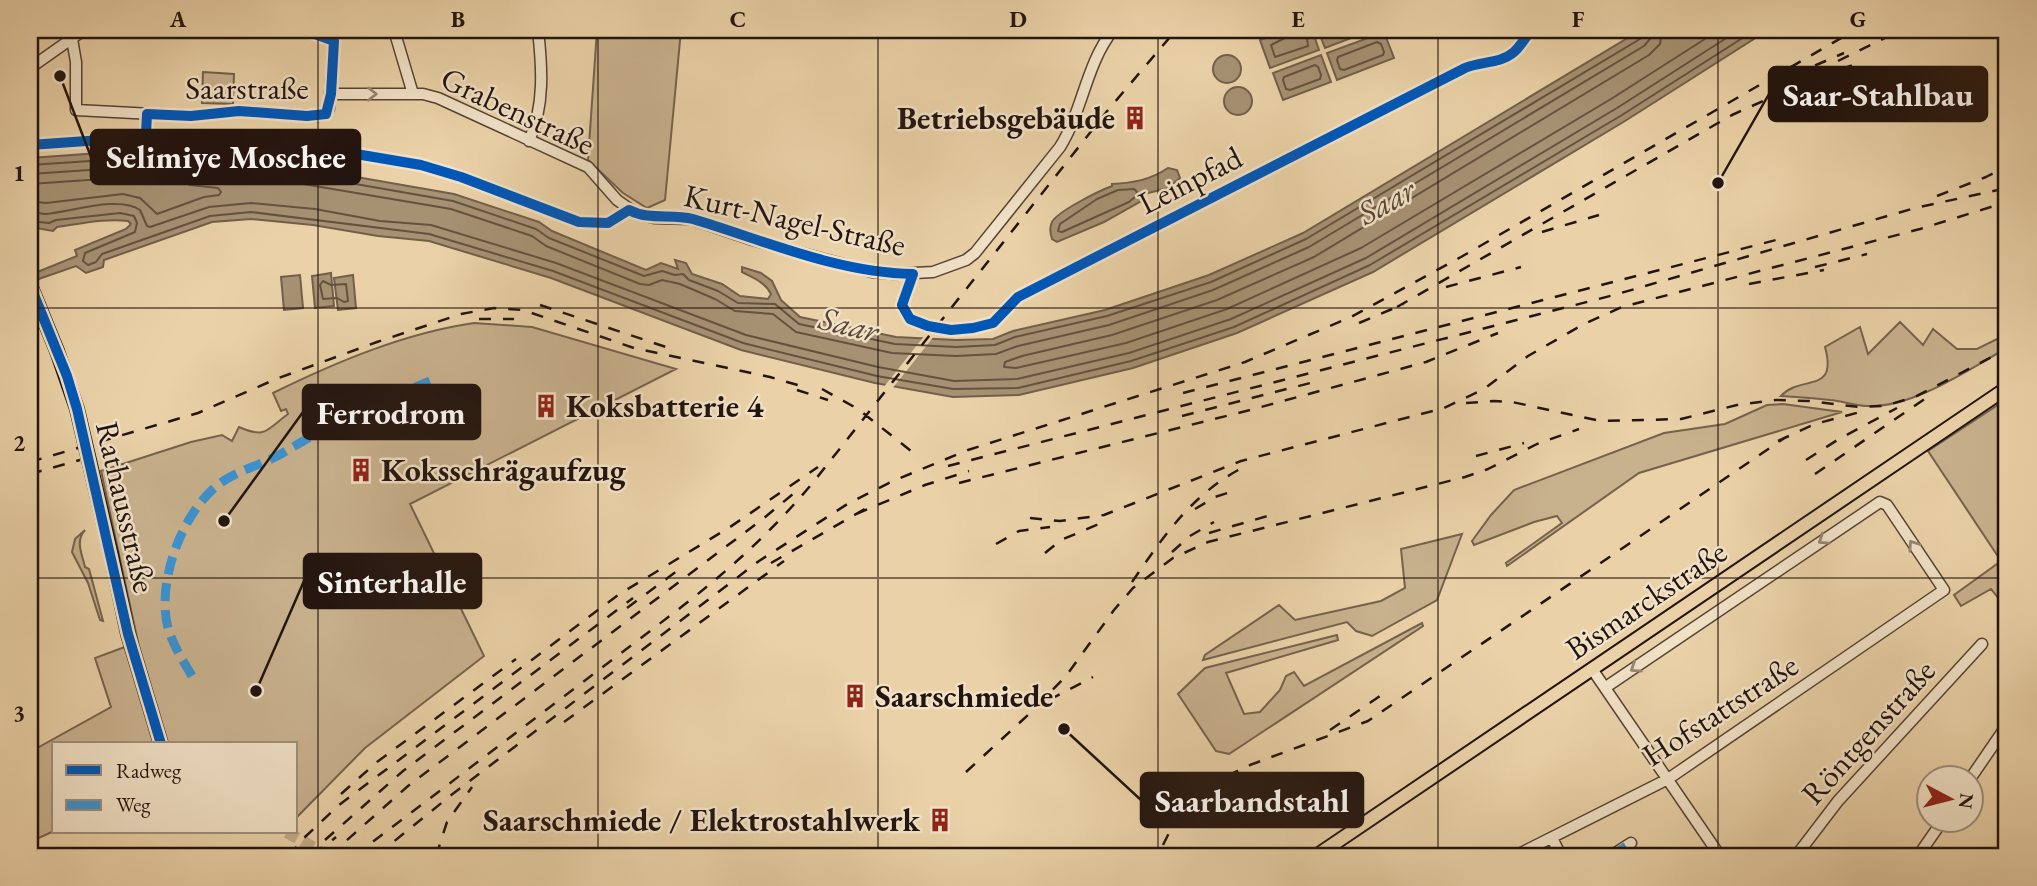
<svg xmlns="http://www.w3.org/2000/svg" width="2037" height="886" font-family="'EB Garamond',serif">
  <style>
    .green { fill: #c8b18d; stroke: #75624e; stroke-width: 2 }
    .water { fill: #a69173; stroke: #715f4b; stroke-width: 2 }
    .pier { fill: #ead1a7 }
    .lines { fill: none; stroke-linecap: round; stroke-linejoin: round }
    .shore { stroke: #645241; stroke-width: 2 }
    .major-tunnel { stroke: #c2ab89; stroke-width: 12; stroke-dasharray: 12 6; stroke-linecap: butt }
    .minor-casing { stroke: #544335; stroke-width: 13 }
    .major-casing { stroke: #22140f; stroke-width: 16 }
    .minor { stroke: #f1e1c6; stroke-width: 10 }
    .major { stroke: #ead1a7; stroke-width: 12 }
    .rail { stroke: #22140f; stroke-width: 2.5; stroke-dasharray: 12 12; stroke-linecap: butt }
    .major-bridge-casing { stroke: #22140f; stroke-width: 16; stroke-linecap: butt }
    .major-bridge { stroke: #ead1a7; stroke-width: 12 }
    .quiet { stroke: #3b93d2; stroke-width: 9; stroke-dasharray: 18 9; stroke-linecap: butt }
    .cycleway-casing { stroke: #f1e1c6; stroke-width: 15 }
    .cycleway { stroke: #0057b8; stroke-width: 10 }
    .oneway { stroke: #948574 }
    .grid { fill: none; stroke: #22140f; stroke-width: 2; stroke-opacity: 0.55 }
    .labels { text-anchor: middle; dominant-baseline: central; stroke-width: 5; stroke-linejoin: round; paint-order: stroke }
    .street-label { font-size: 32px; fill: #22140f; stroke: #f1e1c6 }
    .poi-label { font-size: 32px; font-weight: bold; fill: #22140f; stroke: #f1e1c6; text-anchor: start }
    .water-label { font-size: 33px; font-style: italic; fill: #574637; stroke: #f1e1c6 }
    .leader { fill: none; stroke: #22140f; stroke-width: 2.5 }
    .callout-dot { fill: #22140f; stroke: #f1e1c6; stroke-width: 2.5 }
    .callout { fill: #22140f; stroke: #22140f; stroke-width: 2.5 }
    .callout-label { font-size: 33px; text-anchor: middle; font-weight: bold; fill: #fff }
    .neatline { fill: none; stroke: #22140f; stroke-width: 2.5 }
    .grid-label { font-size: 23px; text-anchor: middle; font-weight: bold; fill: #22140f }
  </style>
  <rect width="100%" height="100%" fill="#ead1a7"/>
  <filter id="stains"><feTurbulence type="fractalNoise" baseFrequency=".00286" numOctaves="4"/><feColorMatrix values="0 0 0 0 .2 0 0 0 0 .09 0 0 0 0 .02 0 0 0 .5 -.17"/></filter>
  <radialGradient id="worn" r=".72"><stop offset=".6" stop-color="#630" stop-opacity="0"/><stop offset="1" stop-color="#630" stop-opacity=".3"/></radialGradient>
  <!-- green -->
  <path class="green" d="M 597,30 L 681,30 L 665,200 L 647,208 L 623,193 L 588,160 Z
    M 203,72 L 234,74 L 233,104 L 202,103 Z
    M 1900,322 L 1923,345 L 1933,329 L 1957,349 L 1977,349 L 2007,334 L 2007,348 C 1969,369 1913,408 1868,406 C 1855,406 1843,401 1830,400 C 1814,398 1798,397 1781,396 C 1801,374 1838,395 1825,347 L 1860,327 L 1868,354 Z
    M 474,323 L 532,327 L 676,369 L 410,504 L 484,656 L 365,748 L 296,818 L 296,744 L 54,744 L 54,831 L 30,842 L 30,752 L 111,707 L 95,658 L 138,642 L 101,471 L 191,442 L 222,435 L 232,441 L 239,427 C 266,439 266,430 288,414 L 286,409 L 281,411 L 273,393 C 336,362 405,333 474,323 Z
    M 2007,399 L 2007,600 L 2003,604 L 1991,589 L 1961,606 L 1954,595 L 2001,561 L 1928,451 Z
    M 1783,404 L 1842,412 L 1639,473 L 1507,566 L 1506,563 L 1562,523 L 1557,516 L 1534,522 L 1474,545 L 1472,541 L 1491,515 L 1514,490 L 1664,433 L 1725,424 L 1767,405 Z
    M 85,530 C 75,541 82,554 85,567 L 89,569 L 103,621 L 100,620 L 88,583 L 72,552 L 75,539 Z
    M 1462,534 L 1437,600 L 1372,636 L 1356,631 L 1347,622 L 1203,660 L 1205,655 L 1279,605 L 1295,620 L 1381,601 L 1405,588 L 1401,549 Z
    M 1422,623 L 1423,626 L 1229,754 L 1216,751 L 1178,694 L 1205,668 L 1337,635 L 1338,640 L 1226,673 L 1244,714 L 1260,712 L 1280,690 L 1286,676 L 1294,672 L 1304,686 Z"/>
  <!-- water -->
  <path class="water" d="M 1289,30 L 1312,30 L 1319,50 L 1270,68 L 1260,40 Z
    M 1318,30 L 1372,30 L 1325,48 Z
    M 1641,30 L 1768,30 L 1625,121 L 1373,272 L 1237,333 L 1133,368 L 1019,395 L 953,397 L 875,383 L 741,350 L 551,278 L 429,241 L 378,236 L 313,225 L 251,219 L 212,222 L 104,260 L 103,267 L 86,273 L 76,266 L 30,282 L 30,275 L 77,256 L 75,250 L 126,229 L 131,224 L 128,221 C 105,218 80,224 57,227 L 53,231 L 30,227 L 30,158 L 170,148 L 175,154 L 195,160 L 305,168 L 454,194 L 539,222 L 552,231 L 646,270 L 661,263 L 678,269 L 675,260 L 686,263 L 692,274 L 722,284 L 740,296 L 768,299 L 771,294 C 765,282 753,278 742,272 L 742,267 L 761,273 L 772,281 L 781,300 L 800,317 L 896,337 L 956,340 L 993,339 L 1013,331 L 1105,310 L 1209,275 L 1303,233 Z
    M 1384,32 L 1394,58 L 1337,80 L 1327,53 Z
    M1213 69a14 14 0 1 1 28 0a14 14 0 1 1-28 0Z
    M 1321,55 L 1331,82 L 1283,100 L 1273,73 Z
    M1224 101a14 14 0 1 1 28 0a14 14 0 1 1-28 0Z
    M 1168,168 L 1177,170 L 1180,178 L 1168,188 L 1144,194 L 1143,200 L 1104,222 L 1057,242 L 1052,239 C 1050,233 1049,228 1052,222 C 1058,211 1099,191 1112,186 L 1112,184 C 1133,183 1150,180 1168,168 Z
    M 331,273 L 334,306 L 315,308 L 312,276 Z
    M 300,275 L 303,308 L 284,310 L 281,277 Z
    M 353,275 L 356,308 L 338,310 L 334,278 Z"/>
  <!-- pier -->
  <path class="pier" d="M 925,335 L 935,335 L 892,389 L 883,388 Z"/>
  <g class="lines">
    <!-- shore -->
    <path class="shore" d="M 1288,30 L 1285,38 L 1271,45 L 1275,57 L 1308,46 L 1306,30
      M 1662,30 L 1660,44 L 1649,55 L 1314,257 L 1217,300 L 1112,335 L 1022,356 L 1005,362 L 1004,367 L 1016,368 L 1126,343 L 1227,309 L 1361,248 L 1611,99 L 1719,30
      M 1377,42 L 1381,44 L 1384,52 L 1383,55 L 1344,70 L 1340,69 L 1337,60 L 1338,57 Z
      M 1315,65 L 1318,67 L 1321,75 L 1320,79 L 1290,90 L 1286,89 L 1283,80 L 1284,77 Z
      M 30,165 L 166,156 L 174,160 L 208,169 L 304,175 L 453,201 L 536,229 L 549,238 L 644,276 L 662,271 L 675,275 L 683,274 L 689,280 L 718,291 L 738,303 L 775,304 L 799,324 L 895,344 L 956,347 L 995,345 L 1015,337 L 1107,316 L 1211,282 L 1306,239 L 1640,39 L 1643,30
      M 30,174 L 163,165 L 190,175 L 206,177 L 303,184 L 451,209 L 532,236 L 546,246 L 640,284 L 649,285 L 662,280 L 680,284 L 715,299 L 735,311 L 773,314 L 796,332 L 892,353 L 956,356 L 996,354 L 1018,346 L 1109,325 L 1213,290 L 1309,247 L 1644,46 L 1650,39 L 1652,30
      M 30,184 L 160,175 L 190,185 L 218,188 L 221,192 L 219,195 L 204,197 L 157,214 L 140,198 L 123,194 L 46,203 L 30,201
      M 1134,189 L 1137,192 L 1136,196 L 1129,202 L 1062,232 L 1058,231 L 1060,224 L 1097,199 L 1118,190 Z
      M 30,212 C 35,212 41,214 46,214 C 71,212 119,195 140,210 L 147,226 L 150,227 L 209,207 L 251,203 L 315,209 L 380,221 L 431,225 L 556,263 L 746,335 L 878,367 L 954,381 L 1017,379 L 1129,353 L 1231,319 L 1366,258 L 1617,108 L 1739,30
      M 30,221 L 49,223 L 56,220 L 120,213 L 134,216 L 137,223 L 135,232 L 85,253 L 83,261 L 88,265 L 96,262 L 102,254 L 210,216 L 251,212 L 429,234 L 553,271 L 743,343 L 877,376 L 953,389 L 1018,388 L 1131,361 L 1234,327 L 1370,265 L 1622,115 L 1755,30
      M 323,281 L 331,285 L 346,284 L 348,301 L 344,302 L 337,298 L 323,299 L 320,285 Z"/>
    <!-- major-tunnel -->
    <path class="major-tunnel" d="M 287,832 L 327,856"/>
    <!-- minor casing -->
    <g class="minor-casing">
      <path id="minor" d="M 304,30 L 334,41
        M 394,30 L 413,94
        M 72,39 L 76,62 L 76,110 L 191,116 L 239,111 L 318,116 L 326,114 L 329,108 L 334,41 L 337,30
        M 30,68 L 84,30
        M 331,94 L 423,94 L 438,98 L 588,167 L 617,200 L 637,214 L 654,218 L 691,219 L 753,240 L 872,272 L 896,274 L 933,272 L 966,260 L 975,253 L 1060,147 C 1083,110 1086,64 1113,30
        M 529,141 C 545,106 542,66 538,30
        M 1592,669 L 1720,856
        M 1970,779 L 2007,725
        M 1552,838 L 1561,856
        M 1515,856 L 1668,779 L 1944,590 L 1887,505 L 1880,502 L 1606,687
        M 1611,856 L 1631,843
        M 1796,856 L 1838,801 L 1982,644
        M 1918,856 L 1943,820"/>
    </g>
    <!-- major casing -->
    <g class="major-casing">
      <path id="major" d="M 30,285 L 57,351
        M 111,554 L 128,634 L 161,744
        M 1316,856 L 2007,388"/>
    </g>
    <!-- minor -->
    <use href="#minor" class="minor"/>
    <!-- major -->
    <use href="#major" class="major"/>
    <!-- rail -->
    <path class="rail" d="M 1838,61 L 1901,30
      M 1793,75 L 1844,53
      M 1937,196 L 1986,177 L 2007,166
      M 1542,232 L 1599,215
      M 1815,267 L 1867,254
      M 1749,284 L 1824,270
      M 1446,287 L 1521,267
      M 540,305 L 666,347
      M 1397,307 L 1732,115 L 1814,78 L 1856,64
      M 479,319 L 514,319
      M 1359,323 L 1404,304
      M 822,389 L 858,409 L 911,451
      M 797,390 L 828,400
      M 1183,393 L 1776,240
      M 1466,403 L 1494,401 L 1512,402 L 1601,421 L 1681,419 L 1737,405 L 1776,400 L 1809,401 L 1859,407 L 1884,406 L 1915,397 L 2007,349
      M 1182,416 L 1318,381
      M 1778,441 L 1815,424 L 1864,411
      M 1476,456 L 1524,443
      M 1806,460 L 1839,439 L 1897,408
      M 30,462 L 198,413 L 276,379 L 377,342 L 461,314 L 494,308 L 523,310 L 634,348 L 770,377 L 808,388
      M 948,466 L 1614,295 L 1915,208 L 2007,188
      M 30,474 L 80,460
      M 1815,474 L 1926,398
      M 959,483 L 1250,410 L 1426,362 L 1498,333
      M 1195,509 L 1215,497 L 1237,490
      M 856,514 L 925,485 L 969,471
      M 1030,518 L 1060,521 L 1104,515 L 1241,461 L 1444,408 L 1484,389 L 1528,356 L 1584,324 L 1622,307 L 1920,229 L 2007,202
      M 1209,533 L 1271,515
      M 996,544 L 1019,531 L 1050,527
      M 1172,552 L 1190,536 L 1214,522
      M 1045,553 L 1061,540 L 1099,524
      M 771,563 L 865,509
      M 1132,582 C 1163,537 1192,494 1242,468
      M 627,608 L 681,568
      M 1049,700 L 1093,677
      M 564,722 L 784,561
      M 1330,730 L 1380,696
      M 966,772 L 1028,715 L 1066,676 L 1114,610 L 1133,588 L 1173,558 L 1208,542 L 1465,477 L 1488,469 L 1537,444 L 1579,429
      M 341,794 L 377,762 L 516,659
      M 325,840 L 403,771 L 633,598
      M 1163,845 L 1173,825 L 1188,807 L 1223,778 L 1250,765 L 1368,721 L 1786,437
      M 289,856 L 305,837 L 339,805 L 618,595 L 730,527 L 818,467
      M 314,856 L 336,837
      M 329,856 L 408,786 L 764,518 L 793,494
      M 354,856 L 675,612 C 727,572 773,531 815,480 L 1108,110 L 1176,30
      M 376,856 L 450,796 L 759,561 L 849,503 L 893,481 L 968,450 L 1245,362 L 1351,317 L 1461,257 L 1855,30
      M 436,856 L 447,822 L 472,787"/>
    <!-- major-bridge casing -->
    <g class="major-bridge-casing">
      <path id="major-bridge" d="M 57,351 L 77,409 L 111,554"/>
    </g>
    <!-- major-bridge -->
    <use href="#major-bridge" class="major-bridge"/>
    <!-- quiet -->
    <path class="quiet" d="M 192,676 C 183,661 173,645 168,628 C 156,583 182,512 219,484 C 238,470 261,465 281,454 C 298,444 315,434 332,425 C 363,408 397,395 430,381
      M 1611,856 L 1631,843"/>
    <!-- cycleway casing -->
    <g class="cycleway-casing">
      <path id="cycleway" d="M 126,138 L 139,138 L 146,134 L 147,114 L 191,116 L 239,111 L 307,116 L 326,114 L 331,94 L 334,41 L 304,30
        M 30,145 L 101,140 L 134,142 L 142,145 L 171,143 L 211,152 L 350,153 L 421,165 L 461,177 L 579,222 L 608,223 L 629,210 C 650,221 671,213 693,219 C 763,240 838,273 913,274 L 902,305 L 910,319 L 928,326 L 951,330 L 973,328 L 993,323 L 1018,297 L 1465,68 C 1481,61 1500,64 1514,52 C 1521,46 1525,37 1532,30
        M 30,285 L 67,376 L 77,409 L 128,634 L 161,744"/>
    </g>
    <!-- cycleway -->
    <use href="#cycleway" class="cycleway"/>
  </g>
  <!-- one-way arrows -->
  <defs><path id="oneway-chevron" d="M-2-3.5L2.5 0L-2 3.5" fill="none" stroke-width="1.6" stroke-linecap="round" stroke-linejoin="round" transform="scale(1.75)"/></defs>
  <g class="oneway">
    <use href="#oneway-chevron" transform="translate(372 94)"/>
    <use href="#oneway-chevron" transform="translate(1823 540) rotate(146)"/>
    <use href="#oneway-chevron" transform="translate(1913 545) rotate(-124)"/>
    <use href="#oneway-chevron" transform="translate(1635 668) rotate(146)"/>
  </g>
  <!-- grid -->
  <path class="grid" d="M 318,30 L 318,856M 598,30 L 598,856M 878,30 L 878,856M 1158,30 L 1158,856M 1438,30 L 1438,856M 1718,30 L 1718,856M 30,308 L 2007,308M 30,578 L 2007,578"/>
  <!-- icons -->
  <defs>
    <g id="building-bare" transform="scale(1.89)"><path d="M-4-6H4V6H1V3H-1V6H-4ZM-2.5-4.3h1.7v1.8h-1.7ZM.8-4.3h1.7v1.8H.8ZM-2.5-1h1.7V.8h-1.7ZM.8-1h1.7V.8H.8Z" fill="#8f2418" stroke="#f1e1c6" stroke-width="2.5" paint-order="stroke"/></g>
  </defs>
  <g fill-rule="evenodd">
    <use href="#building-bare" x="1135" y="118"/>
    <use href="#building-bare" x="546" y="406"/>
    <use href="#building-bare" x="361" y="470"/>
    <use href="#building-bare" x="855" y="696"/>
    <use href="#building-bare" x="940" y="820"/>
  </g>
  <g class="labels">
    <!-- street labels -->
    <g class="street-label">
      <text x="247" y="88">Saarstraße</text>
      <text transform="translate(518 111) rotate(25)">Grabenstraße</text>
      <text transform="translate(1190 180) rotate(-27)">Leinpfad</text>
      <text transform="translate(795 220) rotate(13)">Kurt-Nagel-Straße</text>
      <text transform="translate(126 507) rotate(77)">Rathausstraße</text>
      <text transform="translate(1646 600) rotate(-34)">Bismarckstraße</text>
      <text transform="translate(1720 710) rotate(-33)">Hofstattstraße</text>
      <text transform="translate(1868 732) rotate(-48)">Röntgenstraße</text>
    </g>
    <!-- poi labels -->
    <g class="poi-label">
      <text x="1115" y="118" text-anchor="end">Betriebsgebäude</text>
      <text x="566" y="406">Koksbatterie 4</text>
      <text x="381" y="470">Koksschrägaufzug</text>
      <text x="875" y="696">Saarschmiede</text>
      <text x="920" y="820" text-anchor="end">Saarschmiede / Elektrostahlwerk</text>
    </g>
    <!-- water labels -->
    <g class="water-label">
      <text transform="translate(1386 201) rotate(-29)">Saar</text>
      <text transform="translate(849 324) rotate(14)">Saar</text>
    </g>
  </g>
  <!-- callouts -->
  <path class="leader" d="M1718 183L1769 94M60 76L91 157M224 521L303 412M256 691L304 581M1064 729L1141 800"/>
  <g class="callout-dot">
    <circle cx="1718" cy="183" r="7"/>
    <circle cx="60" cy="76" r="7"/>
    <circle cx="224" cy="521" r="7"/>
    <circle cx="256" cy="691" r="7"/>
    <circle cx="1064" cy="729" r="7"/>
  </g>
  <g class="callout">
    <rect x="1769" y="67" width="218" height="54" rx="7"/>
    <rect x="91" y="130" width="269" height="54" rx="7"/>
    <rect x="303" y="385" width="177" height="54" rx="7"/>
    <rect x="304" y="554" width="177" height="54" rx="7"/>
    <rect x="1141" y="773" width="222" height="54" rx="7"/>
  </g>
  <g class="callout-label">
    <text x="1878" y="106">Saar-Stahlbau</text>
    <text x="226" y="168">Selimiye Moschee</text>
    <text x="391" y="424">Ferrodrom</text>
    <text x="392" y="593">Sinterhalle</text>
    <text x="1252" y="812">Saarbandstahl</text>
  </g>
  <!-- margin -->
  <rect width="2037" height="886" fill="none" stroke="#ead1a7" stroke-width="77"/>
  <!-- legend -->
  <rect x="52" y="742" width="245" height="91" fill="#f1e1c6" stroke="#9e8f7d" stroke-width="2"/>
  <rect x="66" y="765" width="35" height="10" fill="#0057b8" stroke="#9e8f7d" stroke-width="2"/>
  <text x="116" y="778" font-size="21" fill="#22140f">Radweg</text>
  <rect x="66" y="800" width="35" height="10" fill="#3b93d2" stroke="#9e8f7d" stroke-width="2"/>
  <text x="116" y="812" font-size="21" fill="#22140f">Weg</text>
  <!-- north arrow -->
  <g transform="translate(1950 799) rotate(97)"><circle r="33" fill="#f1e1c6" stroke="#9e8f7d" stroke-width="2"/>
  <path d="M0-5L12 26L0 18L-12 26Z" fill="#8f2418"/>
  <text y="-10" font-size="19" font-weight="bold" text-anchor="middle" fill="#22140f">N</text>
  </g>
  <rect x="38" y="38" width="1960" height="810" class="neatline"/>
  <g class="grid-label">
    <text x="178" y="27">A</text>
    <text x="458" y="27">B</text>
    <text x="738" y="27">C</text>
    <text x="1018" y="27">D</text>
    <text x="1298" y="27">E</text>
    <text x="1578" y="27">F</text>
    <text x="1858" y="27">G</text>
    <text x="19" y="181">1</text>
    <text x="19" y="451">2</text>
    <text x="19" y="721">3</text>
  </g>
  <rect width="100%" height="100%" filter="url(#stains)"/>
  <rect width="100%" height="100%" fill="url(#worn)"/>
</svg>
